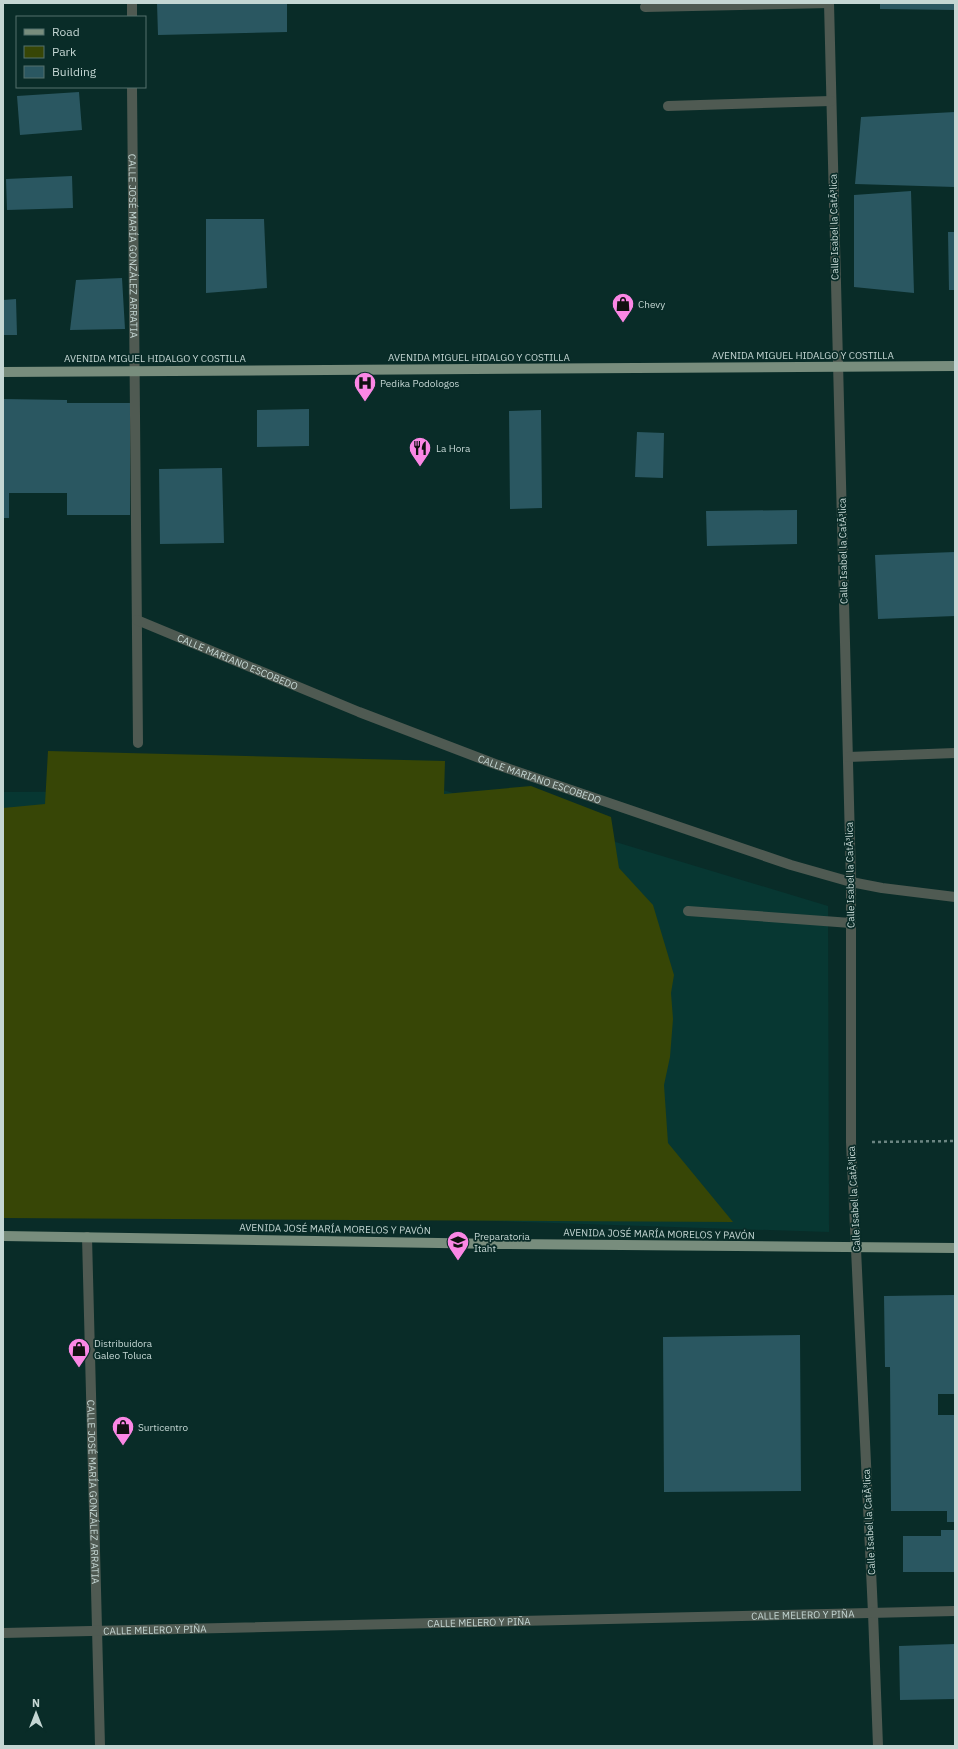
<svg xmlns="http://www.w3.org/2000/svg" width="958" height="1749" font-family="'IBM Plex Sans',sans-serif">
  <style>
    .built { fill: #073732 }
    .green { fill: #374606 }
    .building { fill: #2a5761 }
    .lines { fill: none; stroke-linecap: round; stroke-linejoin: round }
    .path { stroke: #6b8582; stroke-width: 2.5; stroke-dasharray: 3 3; stroke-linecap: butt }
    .minor { stroke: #4f5a52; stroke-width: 10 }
    .major { stroke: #788d7d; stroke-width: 10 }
    .labels { text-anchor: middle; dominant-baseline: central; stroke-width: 3.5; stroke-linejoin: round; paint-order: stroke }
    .street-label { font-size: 10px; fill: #c4d6d3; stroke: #092c28 }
    .poi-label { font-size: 10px; fill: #c4d6d3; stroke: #092c28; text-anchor: start }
  </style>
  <rect width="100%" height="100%" fill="#092c28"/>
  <!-- built -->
  <path class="built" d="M 443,790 L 828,906 L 829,1232 L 3,1205 L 3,792 Z"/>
  <!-- green -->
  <path class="green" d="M 48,751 L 445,761 L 444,794 L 531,786 L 611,817 L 619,868 L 653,905 L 674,975 L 671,993 L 673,1019 L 670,1057 L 664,1085 L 668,1143 L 733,1222 L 3,1218 L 3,808 L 45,804 Z"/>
  <!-- building -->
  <path class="building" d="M 157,3 L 287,3 L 287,32 L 158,35 Z
    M 880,3 L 955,3 L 955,10 L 880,9 Z
    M 79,92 L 82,130 L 20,135 L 17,96 Z
    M 955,112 L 955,187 L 855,184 L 861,117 Z
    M 72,176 L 73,208 L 7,210 L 6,179 Z
    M 911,191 L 914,293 L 854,287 L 854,195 Z
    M 206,219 L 264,219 L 267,288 L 206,293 Z
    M 948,232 L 955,232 L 955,290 L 949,290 Z
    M 122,278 L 125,329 L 70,330 L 76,280 Z
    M 16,299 L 17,335 L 3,335 L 3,300 Z
    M 3,399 L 67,400 L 67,403 L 130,403 L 130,515 L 67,515 L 67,493 L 9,493 L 9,518 L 3,518 Z
    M 309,409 L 309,446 L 257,447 L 257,410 Z
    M 541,410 L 542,508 L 510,509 L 509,411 Z
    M 637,432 L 664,433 L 663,478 L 635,477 Z
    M 222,468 L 224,543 L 160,544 L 159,469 Z
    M 797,510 L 797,544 L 707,546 L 706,511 Z
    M 955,552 L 955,616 L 878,619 L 875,555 Z
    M 955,1295 L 955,1394 L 938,1394 L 938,1415 L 955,1415 L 955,1522 L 947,1522 L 947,1511 L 891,1511 L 890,1367 L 885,1367 L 884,1296 Z
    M 800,1335 L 801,1491 L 664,1492 L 663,1337 Z
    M 941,1530 L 955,1530 L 955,1572 L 903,1572 L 903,1536 L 941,1536 Z
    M 955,1644 L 955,1699 L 900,1700 L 899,1646 Z"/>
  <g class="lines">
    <!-- path -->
    <path class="path" d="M 872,1142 L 955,1141"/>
    <!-- minor -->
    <g class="minor">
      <path d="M 132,3 L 132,17"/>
      <path d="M 829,3 L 851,882 L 851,1142 L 873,1613 L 878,1746"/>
      <path d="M 645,7 L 829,3"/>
      <path id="s1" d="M 132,87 L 138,743"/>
      <path d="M 668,106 L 831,101"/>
      <path id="s2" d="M 137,620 L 359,712 L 495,764 L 791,865 L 851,882 L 882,888 L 955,897"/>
      <path d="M 848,757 L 955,753"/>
      <path d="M 688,911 L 851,923"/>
      <path id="s3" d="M 87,1237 L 100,1746"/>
      <path id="s4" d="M 3,1633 L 955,1611"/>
    </g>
    <!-- major -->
    <path class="major" d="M 3,372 L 955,366
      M 3,1236 L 500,1244 L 955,1248"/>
  </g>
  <!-- icons -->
  <defs>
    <g id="shop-pin" transform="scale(1.15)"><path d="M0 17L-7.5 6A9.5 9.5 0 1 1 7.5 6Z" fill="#fb87e5" stroke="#092c28"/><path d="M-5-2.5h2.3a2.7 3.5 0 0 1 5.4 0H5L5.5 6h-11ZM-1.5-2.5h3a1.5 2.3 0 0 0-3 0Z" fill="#111"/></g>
    <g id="hospital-pin" transform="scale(1.15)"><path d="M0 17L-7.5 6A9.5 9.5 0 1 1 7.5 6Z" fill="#fb87e5" stroke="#092c28"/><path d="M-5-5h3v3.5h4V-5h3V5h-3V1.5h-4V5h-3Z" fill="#111"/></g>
    <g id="restaurant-pin" transform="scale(1.15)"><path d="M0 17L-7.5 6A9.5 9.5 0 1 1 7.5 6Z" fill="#fb87e5" stroke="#092c28"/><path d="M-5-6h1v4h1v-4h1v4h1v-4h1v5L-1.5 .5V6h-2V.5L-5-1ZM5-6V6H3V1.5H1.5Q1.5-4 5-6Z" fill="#111"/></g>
    <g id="school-pin" transform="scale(1.15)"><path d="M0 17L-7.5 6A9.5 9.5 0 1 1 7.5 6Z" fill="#fb87e5" stroke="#092c28"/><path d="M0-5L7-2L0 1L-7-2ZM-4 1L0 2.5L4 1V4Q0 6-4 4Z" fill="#111"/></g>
  </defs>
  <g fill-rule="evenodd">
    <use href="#shop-pin" x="623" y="304"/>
    <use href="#hospital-pin" x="365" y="383"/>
    <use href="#restaurant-pin" x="420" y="448"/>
    <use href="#school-pin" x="458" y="1242"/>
    <use href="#shop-pin" x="79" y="1349"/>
    <use href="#shop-pin" x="123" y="1427"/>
  </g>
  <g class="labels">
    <!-- street labels -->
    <g class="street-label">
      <text transform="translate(834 227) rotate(-91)">Calle Isabel la CatÃ³lica</text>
      <text stroke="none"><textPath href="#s1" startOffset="159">CALLE JOSÉ MARÍA GONZÁLEZ ARRATIA</textPath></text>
      <text x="803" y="355">AVENIDA MIGUEL HIDALGO Y COSTILLA</text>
      <text x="479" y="357">AVENIDA MIGUEL HIDALGO Y COSTILLA</text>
      <text x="155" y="358">AVENIDA MIGUEL HIDALGO Y COSTILLA</text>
      <text transform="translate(843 551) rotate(-91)">Calle Isabel la CatÃ³lica</text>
      <text stroke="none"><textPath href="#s2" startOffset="109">CALLE MARIANO ESCOBEDO</textPath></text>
      <text stroke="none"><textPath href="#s2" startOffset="433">CALLE MARIANO ESCOBEDO</textPath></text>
      <text transform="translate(850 875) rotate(-91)">Calle Isabel la CatÃ³lica</text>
      <text transform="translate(854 1199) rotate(-93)">Calle Isabel la CatÃ³lica</text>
      <text transform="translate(335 1229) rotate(1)">AVENIDA JOSÉ MARÍA MORELOS Y PAVÓN</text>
      <text transform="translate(659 1234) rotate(1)">AVENIDA JOSÉ MARÍA MORELOS Y PAVÓN</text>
      <text stroke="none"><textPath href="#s3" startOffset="255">CALLE JOSÉ MARÍA GONZÁLEZ ARRATIA</textPath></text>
      <text transform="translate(869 1522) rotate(-93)">Calle Isabel la CatÃ³lica</text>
      <text stroke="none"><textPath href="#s4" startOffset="800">CALLE MELERO Y PIÑA</textPath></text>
      <text stroke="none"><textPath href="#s4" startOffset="476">CALLE MELERO Y PIÑA</textPath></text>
      <text stroke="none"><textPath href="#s4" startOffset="152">CALLE MELERO Y PIÑA</textPath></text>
    </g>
    <!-- poi labels -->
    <g class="poi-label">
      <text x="638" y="304">Chevy</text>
      <text x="380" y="383">Pedika Podologos</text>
      <text x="436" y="448">La Hora</text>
      <text x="474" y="1236">Preparatoria<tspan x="474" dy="12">Itaht</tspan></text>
      <text x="94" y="1343">Distribuidora<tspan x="94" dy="12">Galeo Toluca</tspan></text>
      <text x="138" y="1427">Surticentro</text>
    </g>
  </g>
  <!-- border -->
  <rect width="958" height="1749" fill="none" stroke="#c4d6d3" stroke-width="8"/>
  <!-- legend -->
  <rect x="16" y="16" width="130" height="72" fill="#092c28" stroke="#54706c"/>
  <rect x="24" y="29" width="20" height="6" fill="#788d7d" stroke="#54706c"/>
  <text x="52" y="36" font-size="12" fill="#c4d6d3">Road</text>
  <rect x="24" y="46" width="20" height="12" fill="#374606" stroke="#54706c"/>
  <text x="52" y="56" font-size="12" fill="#c4d6d3">Park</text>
  <rect x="24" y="66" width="20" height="12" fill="#2a5761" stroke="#54706c"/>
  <text x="52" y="76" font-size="12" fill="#c4d6d3">Building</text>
  <!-- north arrow -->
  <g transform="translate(36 1713)" stroke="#092c28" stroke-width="3" paint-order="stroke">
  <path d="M0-3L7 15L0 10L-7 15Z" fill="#c4d6d3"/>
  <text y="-6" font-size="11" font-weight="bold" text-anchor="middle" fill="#c4d6d3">N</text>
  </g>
</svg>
